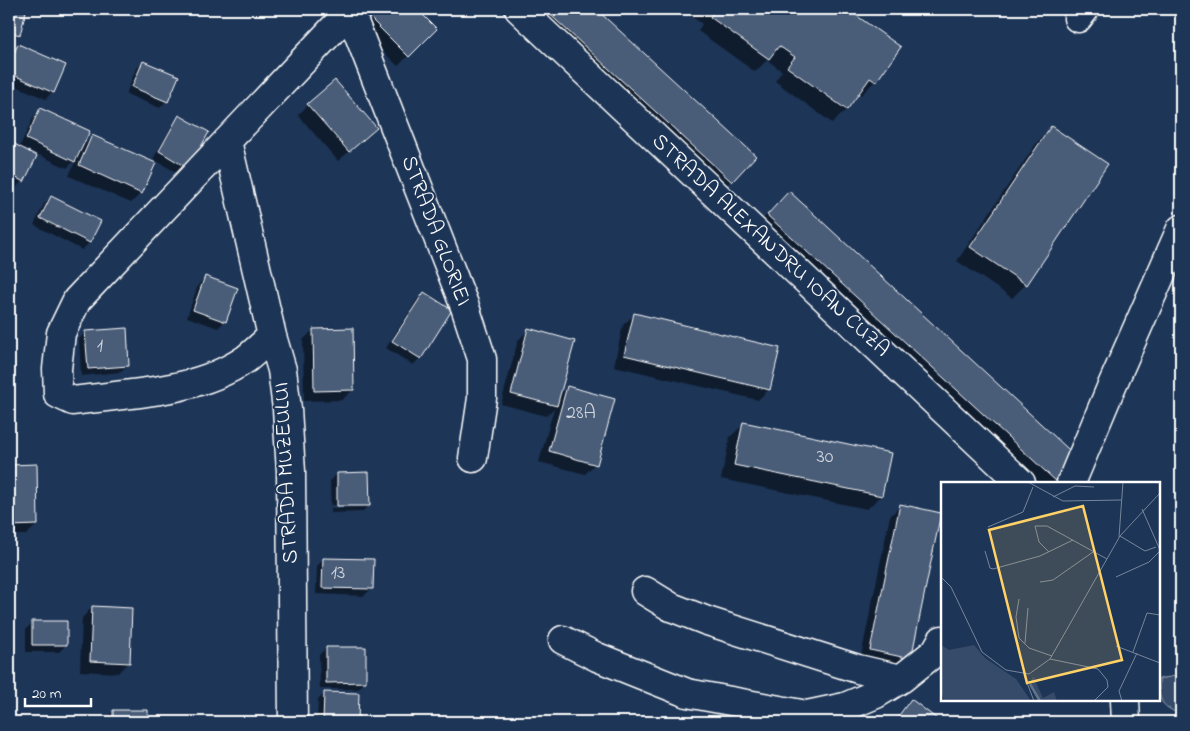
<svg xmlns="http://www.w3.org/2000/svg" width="1190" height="731" font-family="'Indie Flower',sans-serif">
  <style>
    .green { fill: #364b69; stroke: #9aa5b4 }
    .shadow { fill: #0007; fill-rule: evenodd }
    .building { fill: #4a5d79; stroke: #fff }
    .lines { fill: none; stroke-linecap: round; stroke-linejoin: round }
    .minor-casing { stroke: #fff; stroke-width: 31 }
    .major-casing { stroke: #fff; stroke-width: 31 }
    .minor { stroke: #1d3557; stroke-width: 28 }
    .major { stroke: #1d3557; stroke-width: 28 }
    .labels { text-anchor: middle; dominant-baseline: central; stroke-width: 4; stroke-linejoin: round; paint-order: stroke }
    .number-label { font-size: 20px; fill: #d2d6de }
    .street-label { font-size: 22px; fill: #fff; stroke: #1d3557 }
    .inset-river { fill: none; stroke: #617289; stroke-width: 2.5 }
    .inset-road { fill: none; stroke: #77869a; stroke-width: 1 }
    .view { fill: #ffd166; fill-opacity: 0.15; stroke: #ffd166; stroke-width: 2.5 }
    .inset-edge { fill: none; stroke: #fff; stroke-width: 2.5 }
  </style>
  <rect width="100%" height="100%" fill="#1d3557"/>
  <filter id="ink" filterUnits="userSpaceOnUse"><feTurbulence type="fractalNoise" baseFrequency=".02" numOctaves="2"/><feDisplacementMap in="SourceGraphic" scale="10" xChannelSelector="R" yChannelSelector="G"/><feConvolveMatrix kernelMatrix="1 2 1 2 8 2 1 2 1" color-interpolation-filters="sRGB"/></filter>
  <g filter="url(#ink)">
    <!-- green -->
    <path class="green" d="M 1181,675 L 1181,715 C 1160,705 1159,702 1159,679 Z"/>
    <!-- shadow -->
    <path class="shadow" d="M 9,9 L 24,12 L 18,35 L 12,42 L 9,41 Z
      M 381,9 L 416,9 L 436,29 L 398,66 L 360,29 Z
      M 516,9 L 594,9 L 754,156 L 717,195 Z
      M 681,9 L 845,9 L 899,47 L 875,81 L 861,95 L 858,93 L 846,110 L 832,123 L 775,81 L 782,71 L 767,60 L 755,72 L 698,31 L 702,24 Z
      M 18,45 L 64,65 L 52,92 L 46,99 L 9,83 L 9,58 L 11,52 Z
      M 143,62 L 166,101 L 160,108 L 126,94 L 136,69 Z
      M 308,105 L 365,138 L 338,161 L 298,115 Z
      M 41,109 L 81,148 L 92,136 L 141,193 L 131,203 L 69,176 L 76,159 L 67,168 L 22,147 L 22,181 L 16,188 L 9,184 L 9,142 L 19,148 L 34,116 Z
      M 180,117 L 208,133 L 181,175 L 153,159 L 173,124 Z
      M 1051,128 L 1106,165 L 1026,284 L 1012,298 L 957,261 L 1038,141 Z
      M 51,197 L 100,222 L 89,243 L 82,250 L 34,225 L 44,204 Z
      M 775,206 L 1078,460 L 1057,483 L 1030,483 L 754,229 Z
      M 205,278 L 225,321 L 218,328 L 187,317 L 198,285 Z
      M 424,294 L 451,311 L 420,358 L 413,365 L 386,348 L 417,300 Z
      M 634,315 L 769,389 L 758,400 L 614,366 L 623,325 Z
      M 313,330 L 353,390 L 342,400 L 304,401 L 303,340 Z
      M 529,330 L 559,395 L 568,387 L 595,464 L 585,474 L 539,462 L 554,408 L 546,416 L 501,404 L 518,340 Z
      M 86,332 L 128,366 L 121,372 L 81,376 L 79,339 Z
      M 744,424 L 881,496 L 867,509 L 721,479 L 730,437 Z
      M 9,466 L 36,466 L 37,525 L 26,535 L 9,535 Z
      M 337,474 L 369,505 L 362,512 L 331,513 L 330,481 ZM 331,505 L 363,505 L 363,507 L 331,508 Z
      M 900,506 L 909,658 L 899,669 L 860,661 L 890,516 Z
      M 324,559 L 371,589 L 364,596 L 316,594 L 317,566 Z
      M 92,607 L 129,662 L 118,673 L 80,671 L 82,618 Z
      M 33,622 L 66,645 L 59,652 L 26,652 L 26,629 Z
      M 326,648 L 365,682 L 358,689 L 320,689 L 319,655 Z
      M 325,693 L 358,694 L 357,722 L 317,722 L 318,700 Z
      M 912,701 L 939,722 L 893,722 Z
      M 113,711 L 147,712 L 146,722 L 103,722 Z"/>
    <!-- building -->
    <path class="building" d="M 9,9 L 26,11 L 20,35 L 9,32 Z
      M 379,9 L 417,9 L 437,29 L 409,57 L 370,18 Z
      M 544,9 L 596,9 L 756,156 L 732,182 Z
      M 713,9 L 847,9 L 901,47 L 876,82 L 870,78 L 847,110 L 787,67 L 795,57 L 779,46 L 769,59 L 710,17 L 715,10 Z
      M 18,44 L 66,65 L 54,93 L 9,73 L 9,65 Z
      M 143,61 L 179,76 L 168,102 L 132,87 Z
      M 335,80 L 377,128 L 349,152 L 307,104 Z
      M 40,108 L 90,131 L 75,162 L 26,139 Z
      M 179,115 L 209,132 L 189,169 L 159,151 Z
      M 1051,126 L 1108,164 L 1027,285 L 970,247 Z
      M 92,135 L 156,163 L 142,194 L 79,165 Z
      M 9,141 L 37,156 L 24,182 L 9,174 Z
      M 789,191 L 1080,460 L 1058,483 L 767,215 Z
      M 51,196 L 101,221 L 90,243 L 40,218 Z
      M 205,276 L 238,288 L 226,322 L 193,310 Z
      M 424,292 L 452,310 L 421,359 L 392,341 Z
      M 634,313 L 780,348 L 770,390 L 624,355 Z
      M 127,328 L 129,366 L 88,369 L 85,331 Z
      M 353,328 L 354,390 L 314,391 L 313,329 Z
      M 528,328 L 575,341 L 557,406 L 511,394 Z
      M 567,386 L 615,399 L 597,465 L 549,451 Z
      M 743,422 L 891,453 L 882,496 L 734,465 Z
      M 37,464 L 38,525 L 9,526 L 9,465 Z
      M 369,472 L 370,506 L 337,506 L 337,473 Z
      M 900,504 L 941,513 L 911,659 L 870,650 Z
      M 323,558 L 374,559 L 373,589 L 322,588 Z
      M 92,606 L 132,608 L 130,663 L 90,661 Z
      M 32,621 L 67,621 L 67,645 L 32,645 Z
      M 326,647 L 366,647 L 366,682 L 326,683 Z
      M 324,692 L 359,693 L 358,722 L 323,722 Z
      M 911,699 L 941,722 L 903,722 L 897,718 Z
      M 113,710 L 148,710 L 148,722 L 113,722 Z"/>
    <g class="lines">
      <!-- minor casing -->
      <g class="minor-casing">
        <path id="minor" d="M 350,12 L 465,307 L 482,359 L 482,398 L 473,458
          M 1078,18 L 1085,9
          M 227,141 L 272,336 L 282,370 L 287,409 L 291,472 L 293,722
          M 272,336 C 264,343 255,352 246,359 C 196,393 131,393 73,401 L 58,394 L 57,369 L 61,333 L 77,300 L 352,9
          M 1071,483 L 1110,390 L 1181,229
          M 645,591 L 671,607 L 707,621 L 858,669 L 901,679
          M 563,640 L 597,657 L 687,693 L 807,715 L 845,707 L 876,694 L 901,679 L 935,652 L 942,640"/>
      </g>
      <!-- major casing -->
      <g class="major-casing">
        <path id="major" d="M 519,9 L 1021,483
          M 1125,700 L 1126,722"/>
      </g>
      <!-- minor -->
      <use href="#minor" class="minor"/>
      <!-- major -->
      <use href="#major" class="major"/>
    </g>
  </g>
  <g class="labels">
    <!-- number labels -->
    <g class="number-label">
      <text x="100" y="346">1</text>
      <text x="581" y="413">28A</text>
      <text x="825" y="457">30</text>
      <text x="338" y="573">13</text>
    </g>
    <!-- street labels -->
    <g class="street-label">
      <text transform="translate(435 231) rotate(69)">STRADA GLORIEI</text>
      <text transform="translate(770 246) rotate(43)">STRADA ALEXANDRU IOAN CUZA</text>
      <text transform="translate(287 473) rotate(-93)">STRADA MUZEULUI</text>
    </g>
  </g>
  <!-- overview -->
  <g transform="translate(941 482)">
    <rect width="219" height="219" fill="#1d3557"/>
    <path d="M 0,163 L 8,168 L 33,163 L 44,176 L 75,197 L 90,219 L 3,219 L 0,207 ZM 92,194 L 102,216 L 113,210 L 116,219 L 97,219 L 89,203 Z" fill="#364b69"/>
    <path class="inset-river" d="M 89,202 L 99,219"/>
    <path class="inset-road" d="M 87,0 L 122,19 L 180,18M 112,15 L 134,4 L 153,5M 201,27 L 219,68M 47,45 L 82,30 L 92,5M 179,54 L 204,69 L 215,65M 178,55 L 182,0M 44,69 L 49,86 L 52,87 L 99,74 L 132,58M 108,70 L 98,60 L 94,44 L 106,44 L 166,77M 0,95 L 10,105 L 41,170 L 65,188 L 88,192 L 109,177 L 179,54 L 219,11M 175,95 L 208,80 L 219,69M 99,100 L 112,98 L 152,70M 78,117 L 75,135 L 78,156 L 88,166 L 111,174M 84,161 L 87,126M 175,164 L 219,181M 192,170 L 206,131 L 219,133M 109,177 L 157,187 L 166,198 L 167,205 L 153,219M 83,193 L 93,219M 181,219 L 178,209 L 196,171"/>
    <path class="view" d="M 142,24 L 181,178 L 86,201 L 48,48 Z"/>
    <rect width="219" height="219" class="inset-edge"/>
  </g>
  <!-- margin -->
  <rect width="1190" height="731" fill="none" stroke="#1d3557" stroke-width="30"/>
  <rect x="15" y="15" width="1160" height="701" fill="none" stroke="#fff" stroke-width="2" filter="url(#ink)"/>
  <!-- scale -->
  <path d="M25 698v8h66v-8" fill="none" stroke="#ffffff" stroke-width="2.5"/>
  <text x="32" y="698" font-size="15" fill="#ffffff" stroke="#1d3557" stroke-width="4" paint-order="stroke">20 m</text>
</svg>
